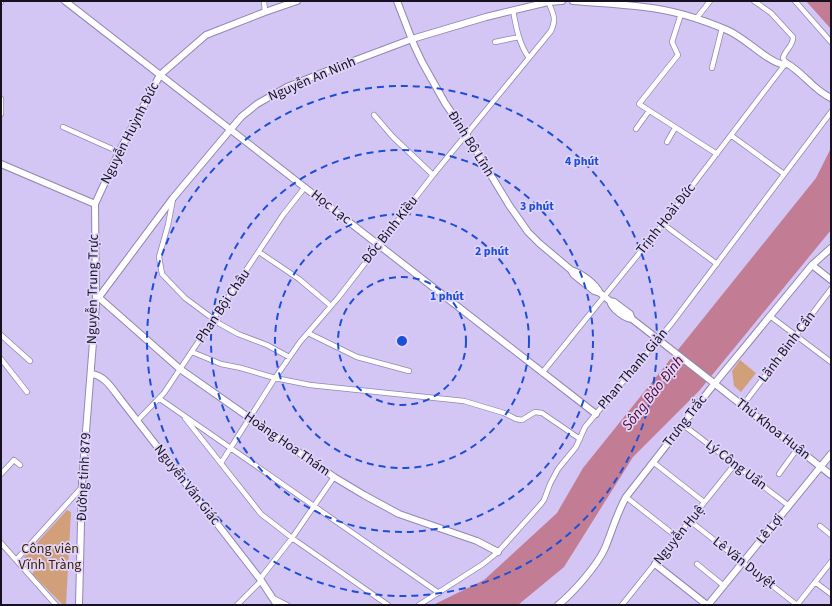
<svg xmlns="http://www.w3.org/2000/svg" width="832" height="606" font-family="'Source Sans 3',sans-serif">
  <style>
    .green { fill: #d1a07a }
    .water { fill: #c27d94 }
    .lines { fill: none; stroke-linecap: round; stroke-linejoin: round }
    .street-casing { stroke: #9386b1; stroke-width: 6 }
    .secondary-casing { stroke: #9386b1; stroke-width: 8 }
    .street { stroke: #fff; stroke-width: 4.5 }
    .secondary { stroke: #fff; stroke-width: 6 }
    .ring { fill: none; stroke: #1d4ed8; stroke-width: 2; stroke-dasharray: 7 5 }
    .labels { text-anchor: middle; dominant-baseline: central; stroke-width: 3.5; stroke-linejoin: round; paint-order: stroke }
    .street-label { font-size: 14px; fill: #161121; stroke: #dfd5fa }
    .park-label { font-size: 14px; fill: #442000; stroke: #dfd5fa }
    .water-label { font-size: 15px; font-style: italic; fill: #55002b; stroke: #dfd5fa }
    .centre { fill: #1d4ed8; stroke: #dfd5fa; stroke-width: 2 }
    .ring-label { font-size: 12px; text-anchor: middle; font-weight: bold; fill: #1d4ed8; stroke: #dfd5fa; stroke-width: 3.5; stroke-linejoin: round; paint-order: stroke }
  </style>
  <rect width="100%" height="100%" fill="#d3c6f4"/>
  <!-- green -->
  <path class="green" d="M 740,360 L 756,373 L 741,392 L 734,386 L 732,371 Z
    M 67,510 L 71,512 L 66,605 L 63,605 L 32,574 L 36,569 L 24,557 Z"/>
  <!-- water -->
  <path class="water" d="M 806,1 L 831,1 L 831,29 Z
    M 831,148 L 831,230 L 699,391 L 633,457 L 564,567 L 518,605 L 433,605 L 484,580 L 557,513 L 583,468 L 816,178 Z"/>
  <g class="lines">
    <!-- street casing -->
    <g class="street-casing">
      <path id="street" d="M 264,1 L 265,12
        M 795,1 L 831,42
        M 1,2 L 1,1
        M 513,10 C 516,27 519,44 529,58
        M 681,14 L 672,42 L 678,55 L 639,104 L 717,154
        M 696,19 L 710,1
        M 495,42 L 519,37
        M 712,68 L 722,28
        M 1,99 L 1,114
        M 374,115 L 393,137 L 433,175
        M 63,127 L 119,152
        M 636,129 L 649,111
        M 732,136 L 784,174
        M 667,142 L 675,128
        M 173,199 L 168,225 L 159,257 L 162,274 L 185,298 L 220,324 L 238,334 L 267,345 L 289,357
        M 663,224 L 717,264
        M 259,252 L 299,279 L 331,306
        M 770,316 L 831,362
        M 308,333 L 357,357 L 409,371
        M 1,335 L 30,361
        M 192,352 L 221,364 L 241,368 L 275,378 L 310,385 L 464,401 L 504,413 L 516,419 L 522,420 L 535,412 L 542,413 L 580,439
        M 1,359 L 27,392
        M 542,373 L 663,224 L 786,63 L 783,58 C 785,50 794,45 793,37 L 771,13 L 754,1
        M 160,399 L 439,593
        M 743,405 L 831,289
        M 185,418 L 261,514 L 292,538 L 388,605
        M 137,421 L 164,393 L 283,215 L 305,187
        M 682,424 L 789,506
        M 653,462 L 704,502
        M 221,463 L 275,378 L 300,342 L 338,298 L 433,175 L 551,31 C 557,18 553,14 548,1
        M 1,474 L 14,460 L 20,465
        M 779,474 L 797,449
        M 626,497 L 677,537
        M 690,521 L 797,605 L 831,562
        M 820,526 L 831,535
        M 1,543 L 16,560
        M 697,564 L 724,586
        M 260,579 L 292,538 L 334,477
        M 815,582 L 831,594
        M 273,598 L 287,605
        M 56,605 L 16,560 L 82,487
        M 237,605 L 261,581
        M 419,605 L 483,564 L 498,552 L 541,504 L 544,500 L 550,484 L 558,469 L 576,447 L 585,427 L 672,323 L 831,112
        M 622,605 L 735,464"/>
    </g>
    <!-- secondary casing -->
    <g class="secondary-casing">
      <path id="secondary" d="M 65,1 L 596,414
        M 397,1 L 414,45 L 422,62 L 445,103 L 466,134 L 509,205 L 528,232 L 539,243 L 571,270 L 574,275 L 594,291 L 600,293 L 610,301 L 614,302 L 630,314 L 632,319 L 659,340 L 831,475
        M 573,1 C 597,3 620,4 644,7 C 672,10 701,19 727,30 C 746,38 766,61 784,65
        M 786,63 C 803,72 813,90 831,98
        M 1,164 L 95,204
        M 812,265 L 831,280
        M 571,270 C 581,273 595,283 600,293
        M 96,295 L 180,369 L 334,477 L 364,495 L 399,514 L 477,541 L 498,552
        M 99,297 L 173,198 L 241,117 L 257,104 L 287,87 L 332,69 L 412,39 L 486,17 L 548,2 L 562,1
        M 610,301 C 612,309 624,318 632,319
        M 91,374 C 105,375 113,390 121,400 L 260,579 L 277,605
        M 655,564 L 707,605
        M 79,605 L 82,482 L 96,304 L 95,204 L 119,152 L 160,75 L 206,35 L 265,12 L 297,1
        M 558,605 C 573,593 597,566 605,548 C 612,531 617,513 626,497 L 715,383 L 812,265 L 831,248
        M 708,605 L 831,454"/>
    </g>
    <!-- street -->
    <use href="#street" class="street"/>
    <!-- secondary -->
    <use href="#secondary" class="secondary"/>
  </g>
  <!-- distance rings -->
  <g class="ring">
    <circle cx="402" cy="341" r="64"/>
    <circle cx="402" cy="341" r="127"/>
    <circle cx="402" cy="341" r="191"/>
    <circle cx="402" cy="341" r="255"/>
  </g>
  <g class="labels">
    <!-- street labels -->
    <g class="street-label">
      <text transform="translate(312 79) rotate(-23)">Nguyễn An Ninh</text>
      <text transform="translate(130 133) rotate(-63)">Nguyễn Huỳnh Đức</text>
      <text transform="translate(471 144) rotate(58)">Đinh Bộ Lĩnh</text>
      <text transform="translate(331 207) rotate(38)">Học Lạc</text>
      <text transform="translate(666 219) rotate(-52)">Trịnh Hoài Đức</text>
      <text transform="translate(390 230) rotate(-52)">Đốc Binh Kiều</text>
      <text transform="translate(93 289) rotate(-89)">Nguyễn Trung Trực</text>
      <text transform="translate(223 306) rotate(-56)">Phan Bội Châu</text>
      <text transform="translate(787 347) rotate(-53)">Lãnh Binh Cẩn</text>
      <text transform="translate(633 369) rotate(-50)">Phan Thanh Giản</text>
      <text transform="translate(685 421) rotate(-52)">Trưng Trắc</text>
      <text transform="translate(773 429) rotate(38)">Thủ Khoa Huân</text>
      <text transform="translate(287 444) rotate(35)">Hoàng Hoa Thám</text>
      <text transform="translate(736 465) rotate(37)">Lý Công Uẩn</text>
      <text transform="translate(84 477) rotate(-87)">Đường tỉnh 879</text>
      <text transform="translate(187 485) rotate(52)">Nguyễn Văn Giác</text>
      <text transform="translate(770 529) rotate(-51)">Lê Lợi</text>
      <text transform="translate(679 535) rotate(-51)">Nguyễn Huệ</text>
      <text transform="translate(744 563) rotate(38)">Lê Văn Duyệt</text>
    </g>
    <!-- park labels -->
    <g class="park-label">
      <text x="50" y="549">Công viên<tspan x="50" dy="16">Vĩnh Tràng</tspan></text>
    </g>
    <!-- water labels -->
    <g class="water-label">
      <text transform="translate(653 393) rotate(-52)">Sông Bảo Định</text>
    </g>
  </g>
  <circle cx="402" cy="341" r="6" class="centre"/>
  <g class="ring-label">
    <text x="582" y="165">4 phút</text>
    <text x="537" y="210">3 phút</text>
    <text x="492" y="255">2 phút</text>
    <text x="447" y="300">1 phút</text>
  </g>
  <!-- border -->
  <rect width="832" height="606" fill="none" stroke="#161121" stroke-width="4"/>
</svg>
